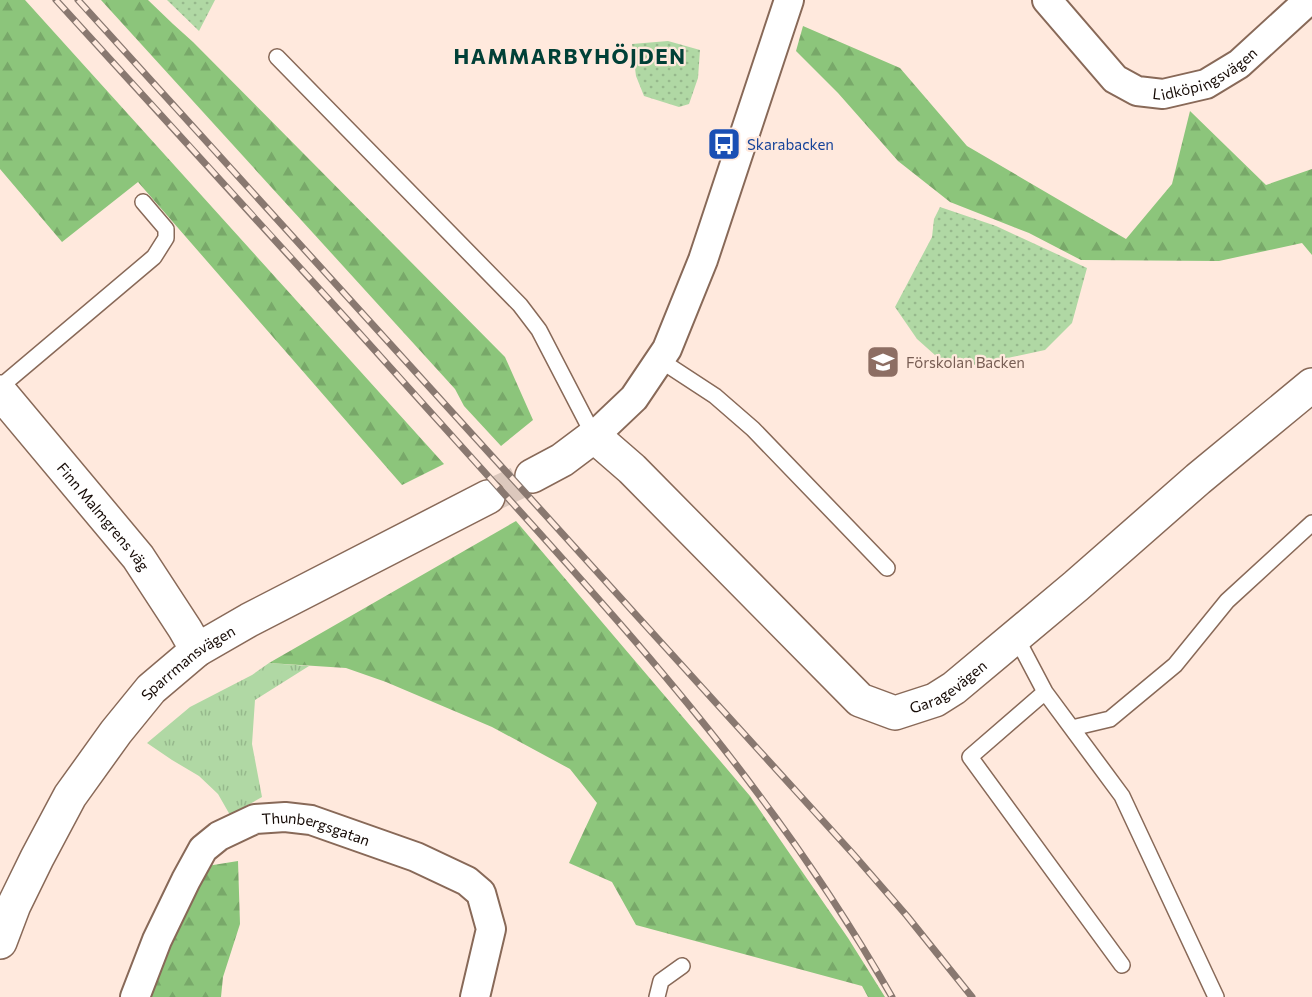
<svg xmlns="http://www.w3.org/2000/svg" width="1312" height="997" font-family="Commissioner,sans-serif">
  <style>
    .grass { fill: url(#grass-tufts) }
    .forest { fill: url(#forest-firs) }
    .park { fill: url(#park-dots) }
    .lines { fill: none; stroke-linecap: round; stroke-linejoin: round }
    .secondary-tunnel { stroke: #dcc8bd; stroke-width: 33; stroke-dasharray: 33 16; stroke-linecap: butt }
    .lane-casing { stroke: #886958; stroke-width: 18 }
    .street-casing { stroke: #886958; stroke-width: 32 }
    .secondary-casing { stroke: #886958; stroke-width: 36 }
    .lane { stroke: #fff; stroke-width: 15 }
    .street { stroke: #fff; stroke-width: 28 }
    .secondary { stroke: #fff; stroke-width: 33 }
    .rail-casing { stroke: #897870; stroke-width: 7 }
    .rail { stroke: #ffe9dd; stroke-width: 4.5; stroke-dasharray: 14; stroke-linecap: butt }
    .labels { text-anchor: middle; dominant-baseline: central; stroke-width: 4.5; stroke-linejoin: round; paint-order: stroke }
    .street-label { font-size: 15px; fill: #150a05; stroke: #ffe9dd }
    .transit-label { font-size: 15px; fill: #164399; stroke: #ffe9dd; text-anchor: start }
    .education-label { font-size: 15px; fill: #785e54; stroke: #ffe9dd; text-anchor: start }
    .district-label { font-size: 21px; font-weight: bold; letter-spacing: 1.5px; fill: #014037; stroke: #ffe9dd }
  </style>
  <defs>
    <pattern id="grass-tufts" width="24" height="20" patternUnits="userSpaceOnUse" patternTransform="scale(1.5)"><rect width="24" height="20" fill="#b0d8a4"/><path d="M3 7l-1-3M5 7V3M7 7l1-3M15 17l-1-3M17 17v-4M19 17l1-3" fill="none" stroke="#96b88c"/></pattern>
    <pattern id="forest-firs" width="22" height="20" patternUnits="userSpaceOnUse" patternTransform="scale(1.5)"><rect width="22" height="20" fill="#8cc57b"/><path d="M5 1l3.5 6h-7zM16 11l3.5 6h-7z" fill="#78a869"/></pattern>
    <pattern id="park-dots" width="8" height="8" patternUnits="userSpaceOnUse" patternTransform="scale(1.5)"><rect width="8" height="8" fill="#b0d8a4"/><path d="M2 2h.1M6 6h.1" fill="none" stroke="#96b88c" stroke-width="1.8" stroke-linecap="round"/></pattern>
  </defs>
  <rect width="100%" height="100%" fill="#ffe9dd"/>
  <!-- grass -->
  <path class="grass" d="M 269,663 L 309,666 L 255,700 L 252,744 L 262,797 L 230,815 L 218,794 L 199,776 L 172,760 L 147,743 L 190,707 L 252,675 Z"/>
  <!-- forest -->
  <path class="forest" d="M 0,0 L 25,0 L 444,464 L 402,485 L 138,182 L 62,242 L 0,169 Z
    M 101,0 L 148,0 L 173,24 L 193,42 L 505,357 L 533,420 L 501,446 L 464,406 L 455,389 Z
    M 803,26 L 900,68 L 967,146 L 1126,239 L 1172,184 L 1190,111 L 1266,185 L 1312,169 L 1312,255 L 1302,243 L 1219,261 L 1081,260 L 1029,233 L 950,202 L 898,161 L 838,93 L 796,51 Z
    M 516,521 L 750,796 L 848,938 L 885,997 L 868,997 L 862,986 L 636,925 L 612,882 L 569,863 L 597,803 L 570,769 L 492,727 L 386,682 L 346,668 L 269,663 Z
    M 238,861 L 240,924 L 223,977 L 221,997 L 146,997 L 207,866 Z"/>
  <!-- park -->
  <path class="park" d="M 167,0 L 215,0 L 199,31 Z
    M 668,41 L 700,50 L 698,78 L 689,104 L 679,107 L 644,96 L 636,76 L 632,44 Z
    M 940,207 L 996,226 L 1087,268 L 1072,323 L 1045,350 L 975,365 L 945,364 L 917,339 L 895,307 L 932,237 L 934,219 Z"/>
  <g class="lines">
    <!-- secondary-tunnel -->
    <path class="secondary-tunnel" d="M 488,497 L 532,476"/>
    <!-- lane casing -->
    <g class="lane-casing">
      <path id="lane" d="M 277,57 L 520,305 L 539,330 L 594,436
        M 660,360 L 715,396 L 753,429 L 887,568
        M 0,387 L 154,257 L 166,238 L 166,229 L 143,202
        M 1016,637 L 1045,692 L 970,757 L 1122,965
        M 1045,692 L 1122,796 L 1216,997
        M 1072,728 L 1110,719 L 1175,665 L 1227,601 L 1312,523
        M 657,997 L 661,981 L 682,966"/>
    </g>
    <!-- street casing -->
    <g class="street-casing">
      <g id="street">
        <path id="s1" d="M 1047,0 L 1115,79 L 1137,91 L 1163,94 L 1206,84 L 1239,64 L 1309,0"/>
        <path d="M 594,436 L 634,398 L 667,349 L 703,260 L 789,0"/>
        <path id="s2" d="M 135,997 L 157,940 L 186,880 L 203,849 L 219,836 L 255,819 L 285,817 L 311,820 L 416,857 L 467,881 L 481,893 L 491,929 L 475,997"/>
      </g>
    </g>
    <!-- secondary casing -->
    <g class="secondary-casing">
      <g id="secondary">
        <path id="s3" d="M 0,392 L 138,557 L 185,629 L 197,650"/>
        <path id="s4" d="M 532,476 L 562,460 L 594,436 L 632,469 L 860,700 L 895,713 L 935,700 L 954,688 L 1076,586 L 1198,479 L 1312,385"/>
        <path id="s5" d="M 0,942 L 14,905 L 37,858 L 70,796 L 116,732 L 151,689 L 197,650 L 249,620 L 488,497"/>
      </g>
    </g>
    <!-- lane -->
    <use href="#lane" class="lane"/>
    <!-- street -->
    <use href="#street" class="street"/>
    <!-- secondary -->
    <use href="#secondary" class="secondary"/>
    <!-- rail casing -->
    <g class="rail-casing">
      <path id="rail" d="M 56,0 C 194,151 333,303 470,456 C 569,566 671,676 759,795 C 807,859 852,927 892,997
        M 78,0 L 854,855 L 907,916 L 972,997"/>
    </g>
    <!-- rail -->
    <use href="#rail" class="rail"/>
  </g>
  <!-- icons -->
  <defs>
    <g id="bus-square" transform="scale(1.725)"><rect x="-9" y="-9" width="18" height="18" rx="4" fill="#1a4fb4" stroke="#ffe9dd"/><path d="M-5-6H5V4H4V6H2V4H-2V6H-4V4H-5ZM-3.5-4V0h7V-4ZM-3.5 1.2v1.5H-2V1.2ZM2 1.2v1.5H3.5V1.2Z" fill="#fff"/></g>
    <g id="school-square" transform="scale(1.725)"><rect x="-9" y="-9" width="18" height="18" rx="4" fill="#8d6e63" stroke="#ffe9dd"/><path d="M0-5L7-2L0 1L-7-2ZM-4 1L0 2.5L4 1V4Q0 6-4 4Z" fill="#fff"/></g>
  </defs>
  <g fill-rule="evenodd">
    <use href="#bus-square" x="724" y="144"/>
    <use href="#school-square" x="883" y="362"/>
  </g>
  <g class="labels">
    <!-- street labels -->
    <g class="street-label">
      <text stroke="none"><textPath href="#s1" startOffset="202">Lidköpingsvägen</textPath></text>
      <text stroke="none"><textPath href="#s3" startOffset="162">Finn Malmgrens väg</textPath></text>
      <text stroke="none"><textPath href="#s5" startOffset="342">Sparrmansvägen</textPath></text>
      <text stroke="none"><textPath href="#s4" startOffset="546">Garagevägen</textPath></text>
      <text stroke="none"><textPath href="#s2" startOffset="286">Thunbergsgatan</textPath></text>
    </g>
    <!-- transit labels -->
    <g class="transit-label">
      <text x="747" y="144">Skarabacken</text>
    </g>
    <!-- education labels -->
    <g class="education-label">
      <text x="906" y="362">Förskolan Backen</text>
    </g>
    <!-- district labels -->
    <g class="district-label">
      <text x="570" y="55">HAMMARBYHÖJDEN</text>
    </g>
  </g>
</svg>
